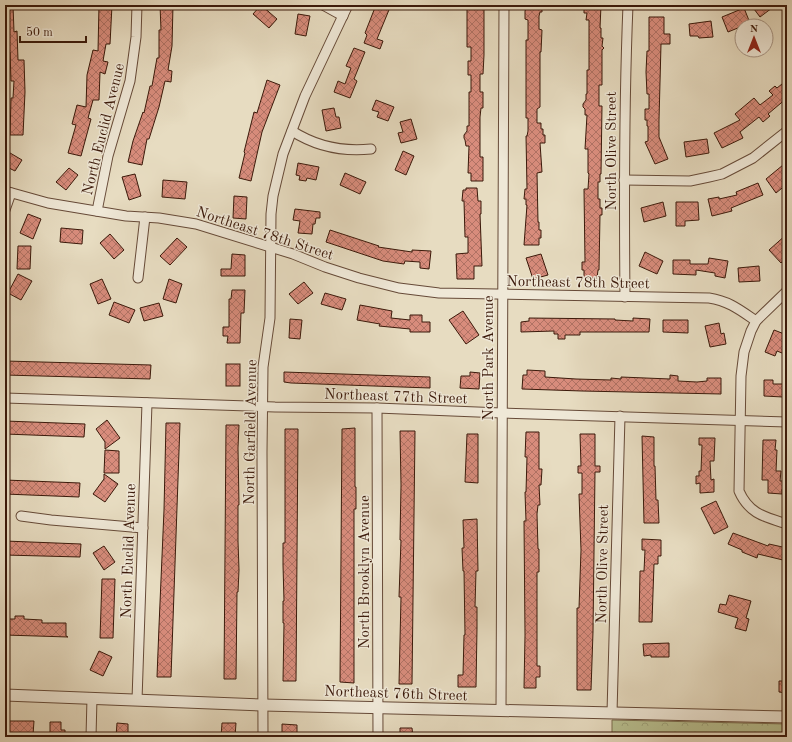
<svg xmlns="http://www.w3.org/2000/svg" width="792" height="742" font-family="'Old Standard TT',serif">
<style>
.forest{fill:url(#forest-crowns);stroke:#7a6c4e}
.building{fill:url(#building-cross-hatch);stroke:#3b190a}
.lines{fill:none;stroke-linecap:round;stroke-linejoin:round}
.minor-casing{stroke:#664a38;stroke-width:11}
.tertiary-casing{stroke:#664a38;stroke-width:13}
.minor{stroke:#efe8d7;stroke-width:9}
.tertiary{stroke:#efe8d7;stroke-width:11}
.labels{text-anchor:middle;stroke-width:3;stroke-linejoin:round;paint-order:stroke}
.street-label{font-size:15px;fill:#3b190a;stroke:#efe8d7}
</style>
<defs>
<pattern id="forest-crowns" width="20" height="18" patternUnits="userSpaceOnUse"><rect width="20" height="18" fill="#b8c091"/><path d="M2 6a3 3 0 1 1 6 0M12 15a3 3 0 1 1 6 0" fill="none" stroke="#9fa47c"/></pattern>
<pattern id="building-cross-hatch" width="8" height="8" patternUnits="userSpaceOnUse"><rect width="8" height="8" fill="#d88c7c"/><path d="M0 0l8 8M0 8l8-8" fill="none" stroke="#b07264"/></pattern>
</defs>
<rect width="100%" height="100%" fill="#e7dcc1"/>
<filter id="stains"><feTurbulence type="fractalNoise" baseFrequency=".005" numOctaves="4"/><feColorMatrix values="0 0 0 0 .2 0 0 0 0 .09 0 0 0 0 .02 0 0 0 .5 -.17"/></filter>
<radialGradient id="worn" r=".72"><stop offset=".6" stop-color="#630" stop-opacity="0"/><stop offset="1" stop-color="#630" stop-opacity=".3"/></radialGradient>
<!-- forest -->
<path class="forest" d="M612,720L787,724V737H612Z"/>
<!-- building -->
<g class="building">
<path d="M5,5H13L14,32L17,31L18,60H24L25,92L23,135H10L11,98H13L14,81H11L10,52H6Z"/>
<path d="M99,5H112L110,44H106L103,61L108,62L105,74L100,72L99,100H93L88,118L91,119L81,156L68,153L76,125L72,124L77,105L86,107L87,75L93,50L98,51Z"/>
<path d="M160,5H173L172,46L168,70L172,71L171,82L165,81L159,107L149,139H147L142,165L128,162L133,141L143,112L144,113L150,86H152L157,58H159V30H161Z"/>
<path d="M261,5L277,19L269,28L253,14Z"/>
<path d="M376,5H391L377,39L383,41L380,49L364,43L367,35L365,33Z"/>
<path d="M467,5H484V55L483,74H480V92H483V108H481L480,117V157H483V181H471V173H468L469,146H466L465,140L464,138V135L467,131V126H469V92H471V75H468V61H471V47H467Z"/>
<path d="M527,5H542V12H540L539,16V29L542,30L541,52H540V107L537,109V123H541V129H543V135H545V143H540L542,172L537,173L538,222H539V230H541V238H539V245H524L527,205H526V199H524L525,189H527L526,136H527L528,131V118H526V40H528V20L525,19V11Z"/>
<path d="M584,5H601L600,28H601V38H603L602,46L604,48L602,50V85H599V106H602L601,174H600V182H598V199H600V208H602V215H600L599,270H598L597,278H584V270H582V262H585L584,189H588L589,174L588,173V149H585L587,115H585V109L583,107V104L586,100V94H587V70H589V20H586L587,13H584Z"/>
<path d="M751,5H776L760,17Z"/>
<path d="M744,8L750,23L728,32L722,17Z"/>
<path d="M298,14L310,16L306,36L295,34Z"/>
<path d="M649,17H664V34H670V44H661L659,120V137L668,159L655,164L645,142L648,141V126H647V120H645V109H649V94H647L646,72L647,51H649Z"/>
<path d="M711,21L713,37L699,38L698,36H690L689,24Z"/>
<path d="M354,48L365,52L354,79L357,81L350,98L334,92L338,81L345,84L351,68L346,66Z"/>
<path d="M267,80L280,85L262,132L251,181L239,178L245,153L244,152L254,112L257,113Z"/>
<path d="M782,84L787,89V98L768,114L770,116L763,122L759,117L740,132L743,138L722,148L714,133L740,120L735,114L754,98L760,105L773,95L769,91L775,86L777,88Z"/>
<path d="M376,100L394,107L388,121L377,117L379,112L372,110Z"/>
<path d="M334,108L336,117H339L341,128L326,131L322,110Z"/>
<path d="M411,119L417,139L401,143L398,133L403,132L400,122Z"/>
<path d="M707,139L709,153L686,157L684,142Z"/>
<path d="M5,150L22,160L15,171L5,166Z"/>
<path d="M403,151L414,156L406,175L395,170Z"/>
<path d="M298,163L319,167L316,180L307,178L306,181L299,180L300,176L296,175Z"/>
<path d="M783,165L787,170V184L776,193L766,179Z"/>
<path d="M69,168L78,175L66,190L56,182Z"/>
<path d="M345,173L366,182L360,194L340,185Z"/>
<path d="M135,174L141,196L129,200L122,177Z"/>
<path d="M163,180L187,182L185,199L162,197Z"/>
<path d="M758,183L763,195L731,208L732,211L712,216L708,199L719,197V199L737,195L736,192Z"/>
<path d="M466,188H477L478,201H481V214H480L482,266H474V279H457L456,254L468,253V237H465L464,201H462L463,190H466Z"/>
<path d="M234,196L247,197L246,219L233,218Z"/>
<path d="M663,202L666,216L644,222L641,208Z"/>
<path d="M676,202H698L699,220L685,221V226H676Z"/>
<path d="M295,209L320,212V218H316L315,224H313L312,234L298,233L300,221L293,220Z"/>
<path d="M28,214L41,219L33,239L20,233Z"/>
<path d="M61,228L83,230L82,244L60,242Z"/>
<path d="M330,230L379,246L378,247L412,252V250L431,251L429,269L420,268V262L405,261L404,264L383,261L326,242Z"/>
<path d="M110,234L124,250L114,259L100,243Z"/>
<path d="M787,234V257L781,263L769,250Z"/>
<path d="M177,238L187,247L170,265L160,256Z"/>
<path d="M18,246H31L30,269H17Z"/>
<path d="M645,252L663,261L657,274L639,266Z"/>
<path d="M232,254L245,255V276H221V269H231Z"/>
<path d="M541,254L548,275L533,279L526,258Z"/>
<path d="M709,258L728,261L725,278L715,276V273L696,270V275L673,274V260H690V264H708Z"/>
<path d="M759,266L760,281L739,282L738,268Z"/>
<path d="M18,274L32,281L21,300L8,293Z"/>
<path d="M102,279L111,299L98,304L90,284Z"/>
<path d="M169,279L182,284L176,303L163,299Z"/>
<path d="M304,282L313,293L298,304L289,294Z"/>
<path d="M232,290H245L244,313H241L240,343H227L228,336H223V327H229V299H231Z"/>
<path d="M325,293L346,299L342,310L321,304Z"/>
<path d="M114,302L135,310L129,323L109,315Z"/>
<path d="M159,303L163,316L144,321L140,308Z"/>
<path d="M360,305L392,311L391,318L410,320V315H422V322H430V332H410V329L379,326L380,324L357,320Z"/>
<path d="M463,311L479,335L466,344L449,320Z"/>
<path d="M529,318L615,319V320L633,321V318L650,319L649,332H580V335H565V339H558V334H554V331L521,332V322L529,321Z"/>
<path d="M290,319L302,320L300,339L289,338Z"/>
<path d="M663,320H688V333L663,332Z"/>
<path d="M719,323L721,334L724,333L726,344L710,347L705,326Z"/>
<path d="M774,330L787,335V355L777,351L775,356L765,352Z"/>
<path d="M5,361L151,365L150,379L5,375Z"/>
<rect x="226" y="364" width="14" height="22"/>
<path d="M527,370L545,371V377L576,379L611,380V378L621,379V377L670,379V375L678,376V381L697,382L707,381V378H721V394L582,391L522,389L523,375H527Z"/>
<path d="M284,372L430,377V388L291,383L284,382Z"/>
<path d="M470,372L480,373L479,389L460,388L461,376H470Z"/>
<path d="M764,380H773V384H783V397L764,396Z"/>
<path d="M107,420L120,438L105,449V442L96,429Z"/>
<path d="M5,421L85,424L84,437L5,434Z"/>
<path d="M166,423H180L171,677H157L159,626L164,510Z"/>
<path d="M226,425H239L238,448L239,505H238V541L239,570L238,592H237L236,679H224Z"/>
<path d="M355,428V487H356V509H354V683L340,682L342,429Z"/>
<path d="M285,429H298L296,681H283L284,623H283V601H284L283,565V543H285Z"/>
<path d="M400,431H415L412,684H399L401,597H399L401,540H400L401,485Z"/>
<path d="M526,432H539V469H542L541,485H539L540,505H538L537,514L538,549H539V572H537V666H540V677H536V688H524L525,635L524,521H526L525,492H526L527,457H525Z"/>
<path d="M467,434H478V483L465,482Z"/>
<path d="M580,434H595V466H600V472H595L593,632L591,690H577V608H579L581,550L579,494H582V473H578V466H581Z"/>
<path d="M642,436L654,437V466H655L656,500H658L659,523H644Z"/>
<path d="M699,438H715L714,461H710L711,480L714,479V492L700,493V483L696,484V476H699V471H701L702,445H699Z"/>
<path d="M763,440H776L775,450H777L776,471H781L780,481H785V489H782V494L768,493V480H762Z"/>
<path d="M105,450L119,451V473H104Z"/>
<path d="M104,474L118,484L105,502L93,494L104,479Z"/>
<path d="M5,480L80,483L79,497L5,494Z"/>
<path d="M716,501L728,527L714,534L701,508Z"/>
<path d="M477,519L478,571H476L475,607H477V628L476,687H458V675H463L464,635H465L464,571H463L462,548H464L463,520Z"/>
<path d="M733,533L768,546L769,544L787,548V561L758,554L757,558L742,552V550L728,544Z"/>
<path d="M642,539L661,540V556H658V564H654L652,622H639L640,571H644L645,550H642Z"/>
<path d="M5,541L81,544L80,557L5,555Z"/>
<path d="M104,546L115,562L104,570L93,553Z"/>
<path d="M102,579H115L113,638H100Z"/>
<path d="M729,595L751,601L746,618L749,619L746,631L735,628L738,618L718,612L720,604L726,605Z"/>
<path d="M15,616H24V619L42,620V623H66V636L68,637L5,635V619H15Z"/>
<path d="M669,643V657H651V655L644,656L643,644Z"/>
<path d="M99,651L112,657L103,676L90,670Z"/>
<path d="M779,681H787V693L779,692Z"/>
<path d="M9,721H34L33,735L9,734Z"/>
<path d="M50,722H61V730H65V737H50Z"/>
<path d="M117,723L128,724V737H116Z"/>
<path d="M222,723H236L235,737H221Z"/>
<path d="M282,724L297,725V737H282Z"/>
<path d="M400,728H412L413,737H400Z"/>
</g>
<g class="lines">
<defs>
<g id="minor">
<path d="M323,5L343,16"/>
<path d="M292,131C317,147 342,152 371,149"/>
<path d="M624,180L690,181L709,177L722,174L753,158L787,131"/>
<path d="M5,191L48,203L126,216L159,218L196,224L293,254L325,267L359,278L399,288L439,293L709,298C729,301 740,310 756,321"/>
<path d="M5,210L11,193"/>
<path d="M97,211L108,156L130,81L136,37L137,5"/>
<path d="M138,278L145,217"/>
<path d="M787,291L756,321L751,331L744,352L741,376L739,491C749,514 765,517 787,524"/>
<path d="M625,297C624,199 624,102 628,5"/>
<path d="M5,398L275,407L377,408L502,413L787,422"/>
<path d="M377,408L378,737"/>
<path d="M21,516L51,520L143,528"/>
<path d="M137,700L147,403"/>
<path d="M501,711L504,5"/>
<path d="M612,713L620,416"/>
<path d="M91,737L92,698"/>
<path d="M263,737L262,452L263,367L270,318L271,214L273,196L283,154L305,96L348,5"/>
</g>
<path id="tertiary" d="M5,695L263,705L787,717"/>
</defs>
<!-- minor casing -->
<use href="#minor" class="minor-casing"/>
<!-- tertiary casing -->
<use href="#tertiary" class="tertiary-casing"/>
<!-- minor -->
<use href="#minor" class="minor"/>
<!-- tertiary -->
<use href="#tertiary" class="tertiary"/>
</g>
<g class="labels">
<!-- street labels -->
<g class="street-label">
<text transform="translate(103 129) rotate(-76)" y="5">North Euclid Avenue</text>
<text transform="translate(611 151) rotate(-90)" y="5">North Olive Street</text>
<text transform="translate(265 233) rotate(18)" y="5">Northeast 78th Street</text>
<text transform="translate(578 282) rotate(1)" y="5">Northeast 78th Street</text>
<text transform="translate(488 358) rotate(-90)" y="5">North Park Avenue</text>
<text transform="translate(396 396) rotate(2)" y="5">Northeast 77th Street</text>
<text transform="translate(250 432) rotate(-89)" y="5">North Garfield Avenue</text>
<text transform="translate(128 551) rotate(-88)" y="5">North Euclid Avenue</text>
<text transform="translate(602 564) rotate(-89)" y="5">North Olive Street</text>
<text transform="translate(364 572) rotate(-90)" y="5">North Brooklyn Avenue</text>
<text transform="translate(396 693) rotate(2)" y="5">Northeast 76th Street</text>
</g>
</g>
<!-- margin -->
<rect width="792" height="742" fill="none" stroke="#e7dcc1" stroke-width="20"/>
<rect x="6" y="6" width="780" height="730" fill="none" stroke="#3b190a" stroke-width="2"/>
<rect x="10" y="10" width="772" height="722" fill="none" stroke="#3b190a"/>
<!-- north arrow -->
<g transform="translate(754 38)"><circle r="19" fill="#efe8d7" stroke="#a79585"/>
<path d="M0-3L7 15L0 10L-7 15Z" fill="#8f2418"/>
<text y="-6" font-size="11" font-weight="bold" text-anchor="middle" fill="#3b190a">N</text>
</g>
<!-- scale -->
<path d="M20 36v6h66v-6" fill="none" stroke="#3b190a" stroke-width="2"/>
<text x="26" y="36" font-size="12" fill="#3b190a" stroke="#efe8d7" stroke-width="3" paint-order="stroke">50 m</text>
<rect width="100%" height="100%" filter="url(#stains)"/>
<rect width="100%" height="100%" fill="url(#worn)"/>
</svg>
